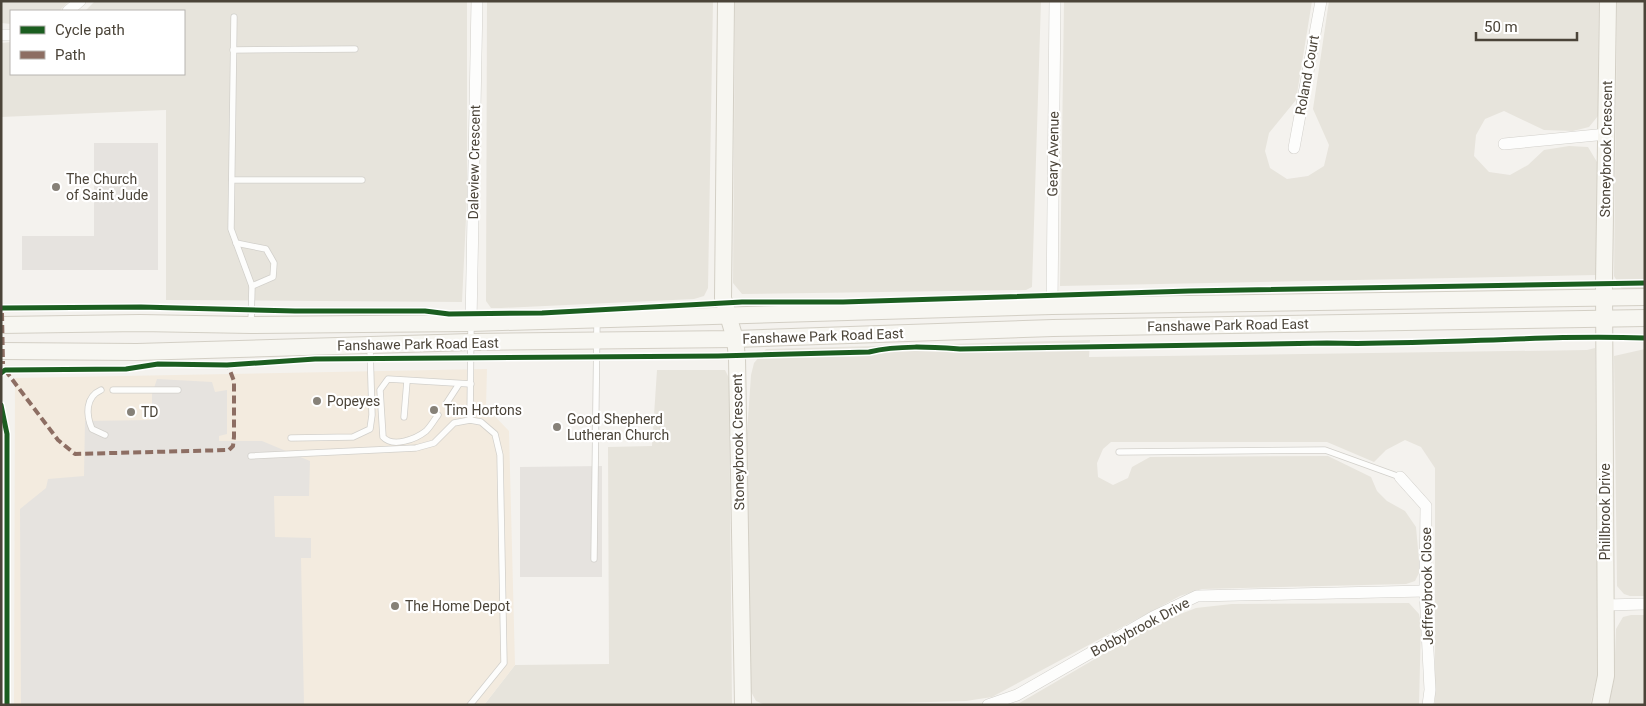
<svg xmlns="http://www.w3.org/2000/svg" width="1646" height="706" font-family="Roboto,sans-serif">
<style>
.residential{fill:#e7e4dc}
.commercial{fill:#f3ebdf}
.parking{fill:#e6e3df}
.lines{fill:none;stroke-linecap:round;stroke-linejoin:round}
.lane-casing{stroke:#d2d0cb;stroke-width:7}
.street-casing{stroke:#d2d0cb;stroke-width:12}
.secondary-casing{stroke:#d3cfc5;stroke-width:18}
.lane{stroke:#fdfdfc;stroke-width:5.5}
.street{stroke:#fdfdfc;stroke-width:11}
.secondary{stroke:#f7f6f1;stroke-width:16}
.quiet{stroke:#8d6e63;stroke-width:4;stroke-dasharray:8 4;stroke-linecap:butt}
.cycleway-casing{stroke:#fff;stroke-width:8}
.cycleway{stroke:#1b5e20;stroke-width:5}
.poi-dot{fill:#868178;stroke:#fff;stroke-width:2}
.labels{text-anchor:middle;stroke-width:4.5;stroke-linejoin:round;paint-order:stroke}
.street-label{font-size:14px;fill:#4b4439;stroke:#fff}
.poi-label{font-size:14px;fill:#4b4439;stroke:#fff;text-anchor:start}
</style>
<rect width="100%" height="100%" fill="#f4f2ee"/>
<!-- residential -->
<g class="residential">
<path d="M1,1H69L59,11H11V24L1,23Z"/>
<path d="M95,1H467V197L462,302L166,300V110L1,117V43L11,42V74H184V11H85Z"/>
<path d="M487,1H713L708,288L704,296L694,299L501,308H491L486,301Z"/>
<path d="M735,1H1041L1032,287L1026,290L742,294L733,283Z"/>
<path d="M1064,1H1312L1296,100L1269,133L1265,151L1270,168L1287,179L1308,176L1324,166L1329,145L1313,109L1329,1H1599L1598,116L1589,127L1573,131L1544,130L1504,111L1485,119L1476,135L1474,156L1489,172L1510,175L1528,165L1544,150L1569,146L1588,147L1597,162L1596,275L1060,286Z"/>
<path d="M1617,1H1645V291L1632,292L1621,288L1614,276Z"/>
<path d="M1090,340L1089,357L1587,350L1595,348L1598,674L1590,705H1435V468L1421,447L1405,440L1386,450L1374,462L1327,442H1111L1103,449L1097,463L1098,477L1113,485L1128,478L1132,467L1150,457L1328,456L1371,477L1377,491L1387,501L1405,511L1416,527L1420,571L1415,581L1406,584L1202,589L1180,596L992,697L966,701L824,705H765L756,701L749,688L747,433L751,375L754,363L766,349Z"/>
<path d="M1645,349V596H1630L1624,594L1617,586L1614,356Z"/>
<path d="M657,370H725L729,378L732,705H484L515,665L609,664L608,447L652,446Z"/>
<path d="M1409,603L1419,614L1421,624L1419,705H1016L1155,624L1196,608L1232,604Z"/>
<path d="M1631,615H1645V705H1608L1614,680L1616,629L1623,617Z"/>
</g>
<!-- commercial -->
<path class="commercial" d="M487,369L486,407L509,431L515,665L484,705H14L15,378Z"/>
<!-- parking -->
<g class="parking">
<path d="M94,143H158V270H22V236H94Z"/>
<path d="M157,379L212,382L215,392L227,390V434L219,436V441H262L310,461L309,496H274L275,537L311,538V558H301L304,705H21L20,509L46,488L48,479L84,476L85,421L152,420V394Z"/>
<path d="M602,466V577H520V467Z"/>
</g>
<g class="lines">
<defs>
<g id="lane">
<path d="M234,17L231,229L252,286L251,324"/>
<path d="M233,50L355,49"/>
<path d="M232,180H362"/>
<path d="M236,243L266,249L274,263L273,277L252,286"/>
<path d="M101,390C85,397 86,415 92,429L105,435"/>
<path d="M113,390H178"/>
<path d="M446,404L459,384"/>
<path d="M438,415C434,420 431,426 426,431C416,439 393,448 383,437L380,390L388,379L471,384"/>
<path d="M404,417L407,381"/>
<path d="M470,420L471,325"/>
<path d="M291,438L353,437L370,429L372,415L370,347"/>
<path d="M1119,452L1325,450L1400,477"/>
<path d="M251,456L416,448L434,443L454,423L470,420L481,422L495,434L500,455L504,663L470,705"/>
<path d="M594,559L597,321"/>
</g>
<g id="street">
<path d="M68,11L80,1"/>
<path d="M1,35H11"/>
<path d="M1504,144L1607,134"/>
<path d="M1294,148L1321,1"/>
<path d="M1052,306L1055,1"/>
<path d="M471,323L477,1"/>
<path d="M1400,477L1426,506L1425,591L1430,690L1428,705"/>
<path d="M1606,605L1645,604"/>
<path d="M988,705L1017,695L1153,617L1197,596L1425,591"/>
</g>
<g id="secondary">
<path d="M726,1L723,298L735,339L737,358L743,705"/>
<path d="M1,325L140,323L251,325L471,323L1052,306L1645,297"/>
<path d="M1,351L137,352L471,342L735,339L1053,328L1645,318"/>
<path d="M1600,705L1606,676L1604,284L1608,1"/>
</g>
</defs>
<!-- lane casing -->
<use href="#lane" class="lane-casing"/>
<!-- street casing -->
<use href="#street" class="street-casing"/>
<!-- secondary casing -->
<use href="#secondary" class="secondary-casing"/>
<!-- lane -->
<use href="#lane" class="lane"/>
<!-- street -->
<use href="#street" class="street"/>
<!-- secondary -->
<use href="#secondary" class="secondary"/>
<!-- quiet -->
<g class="quiet">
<path d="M2,313L3,364"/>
<path d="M5,370L58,440L75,454L229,450L233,446L234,437V381L229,368"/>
</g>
<defs>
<g id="cycleway">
<path d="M2,308L141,307L295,311H425L449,314L542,313L742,302H843L1189,291L1645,283"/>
<path d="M1,373L5,370L126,369L158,364L227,365L315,359L718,356L869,352C899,345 930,347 960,349L1327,343C1433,346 1539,334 1645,338"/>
<path d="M1,405L7,434V705"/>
</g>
</defs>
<!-- cycleway casing -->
<use href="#cycleway" class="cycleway-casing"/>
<!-- cycleway -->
<use href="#cycleway" class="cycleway"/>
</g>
<!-- markers -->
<g class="poi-dot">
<circle cx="56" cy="187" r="5"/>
<circle cx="317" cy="401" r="5"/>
<circle cx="434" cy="410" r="5"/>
<circle cx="131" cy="412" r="5"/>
<circle cx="557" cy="427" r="5"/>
<circle cx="395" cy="606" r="5"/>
</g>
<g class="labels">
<!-- street labels -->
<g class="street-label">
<text transform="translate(1307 75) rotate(-80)" y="5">Roland Court</text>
<text transform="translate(1606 149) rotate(-89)" y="5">Stoneybrook Crescent</text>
<text transform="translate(1053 154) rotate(-89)" y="5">Geary Avenue</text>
<text transform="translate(474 162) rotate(-89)" y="5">Daleview Crescent</text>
<text transform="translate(1228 325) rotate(-1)" y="5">Fanshawe Park Road East</text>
<text transform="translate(823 336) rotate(-2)" y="5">Fanshawe Park Road East</text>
<text transform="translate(418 344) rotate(-1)" y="5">Fanshawe Park Road East</text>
<text transform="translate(738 442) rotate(-91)" y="5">Stoneybrook Crescent</text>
<text transform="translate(1605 512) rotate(-90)" y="5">Phillbrook Drive</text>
<text transform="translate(1427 586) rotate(-91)" y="5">Jeffreybrook Close</text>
<text transform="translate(1140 627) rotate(-28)" y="5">Bobbybrook Drive</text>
</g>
<!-- poi labels -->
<g class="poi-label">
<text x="66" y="184">The Church<tspan x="66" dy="16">of Saint Jude</tspan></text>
<text x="327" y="406">Popeyes</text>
<text x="444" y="415">Tim Hortons</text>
<text x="141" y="417">TD</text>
<text x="567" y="424">Good Shepherd<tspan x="567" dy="16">Lutheran Church</tspan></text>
<text x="405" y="611">The Home Depot</text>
</g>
</g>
<!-- border -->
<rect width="1646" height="706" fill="none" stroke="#4b4439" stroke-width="5"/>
<!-- legend -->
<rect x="10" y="10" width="175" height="65" fill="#ffffff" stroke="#b7b4b0"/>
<rect x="20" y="26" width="25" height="8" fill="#1b5e20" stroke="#b7b4b0"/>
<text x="55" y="35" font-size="15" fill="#4b4439">Cycle path</text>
<rect x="20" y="51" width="25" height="8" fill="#8d6e63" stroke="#b7b4b0"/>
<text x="55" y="60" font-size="15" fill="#4b4439">Path</text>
<!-- scale -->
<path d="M1476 32v8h101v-8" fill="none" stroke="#4b4439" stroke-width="2.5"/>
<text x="1484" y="32" font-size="15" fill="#4b4439" stroke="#ffffff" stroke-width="4" paint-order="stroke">50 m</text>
</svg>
